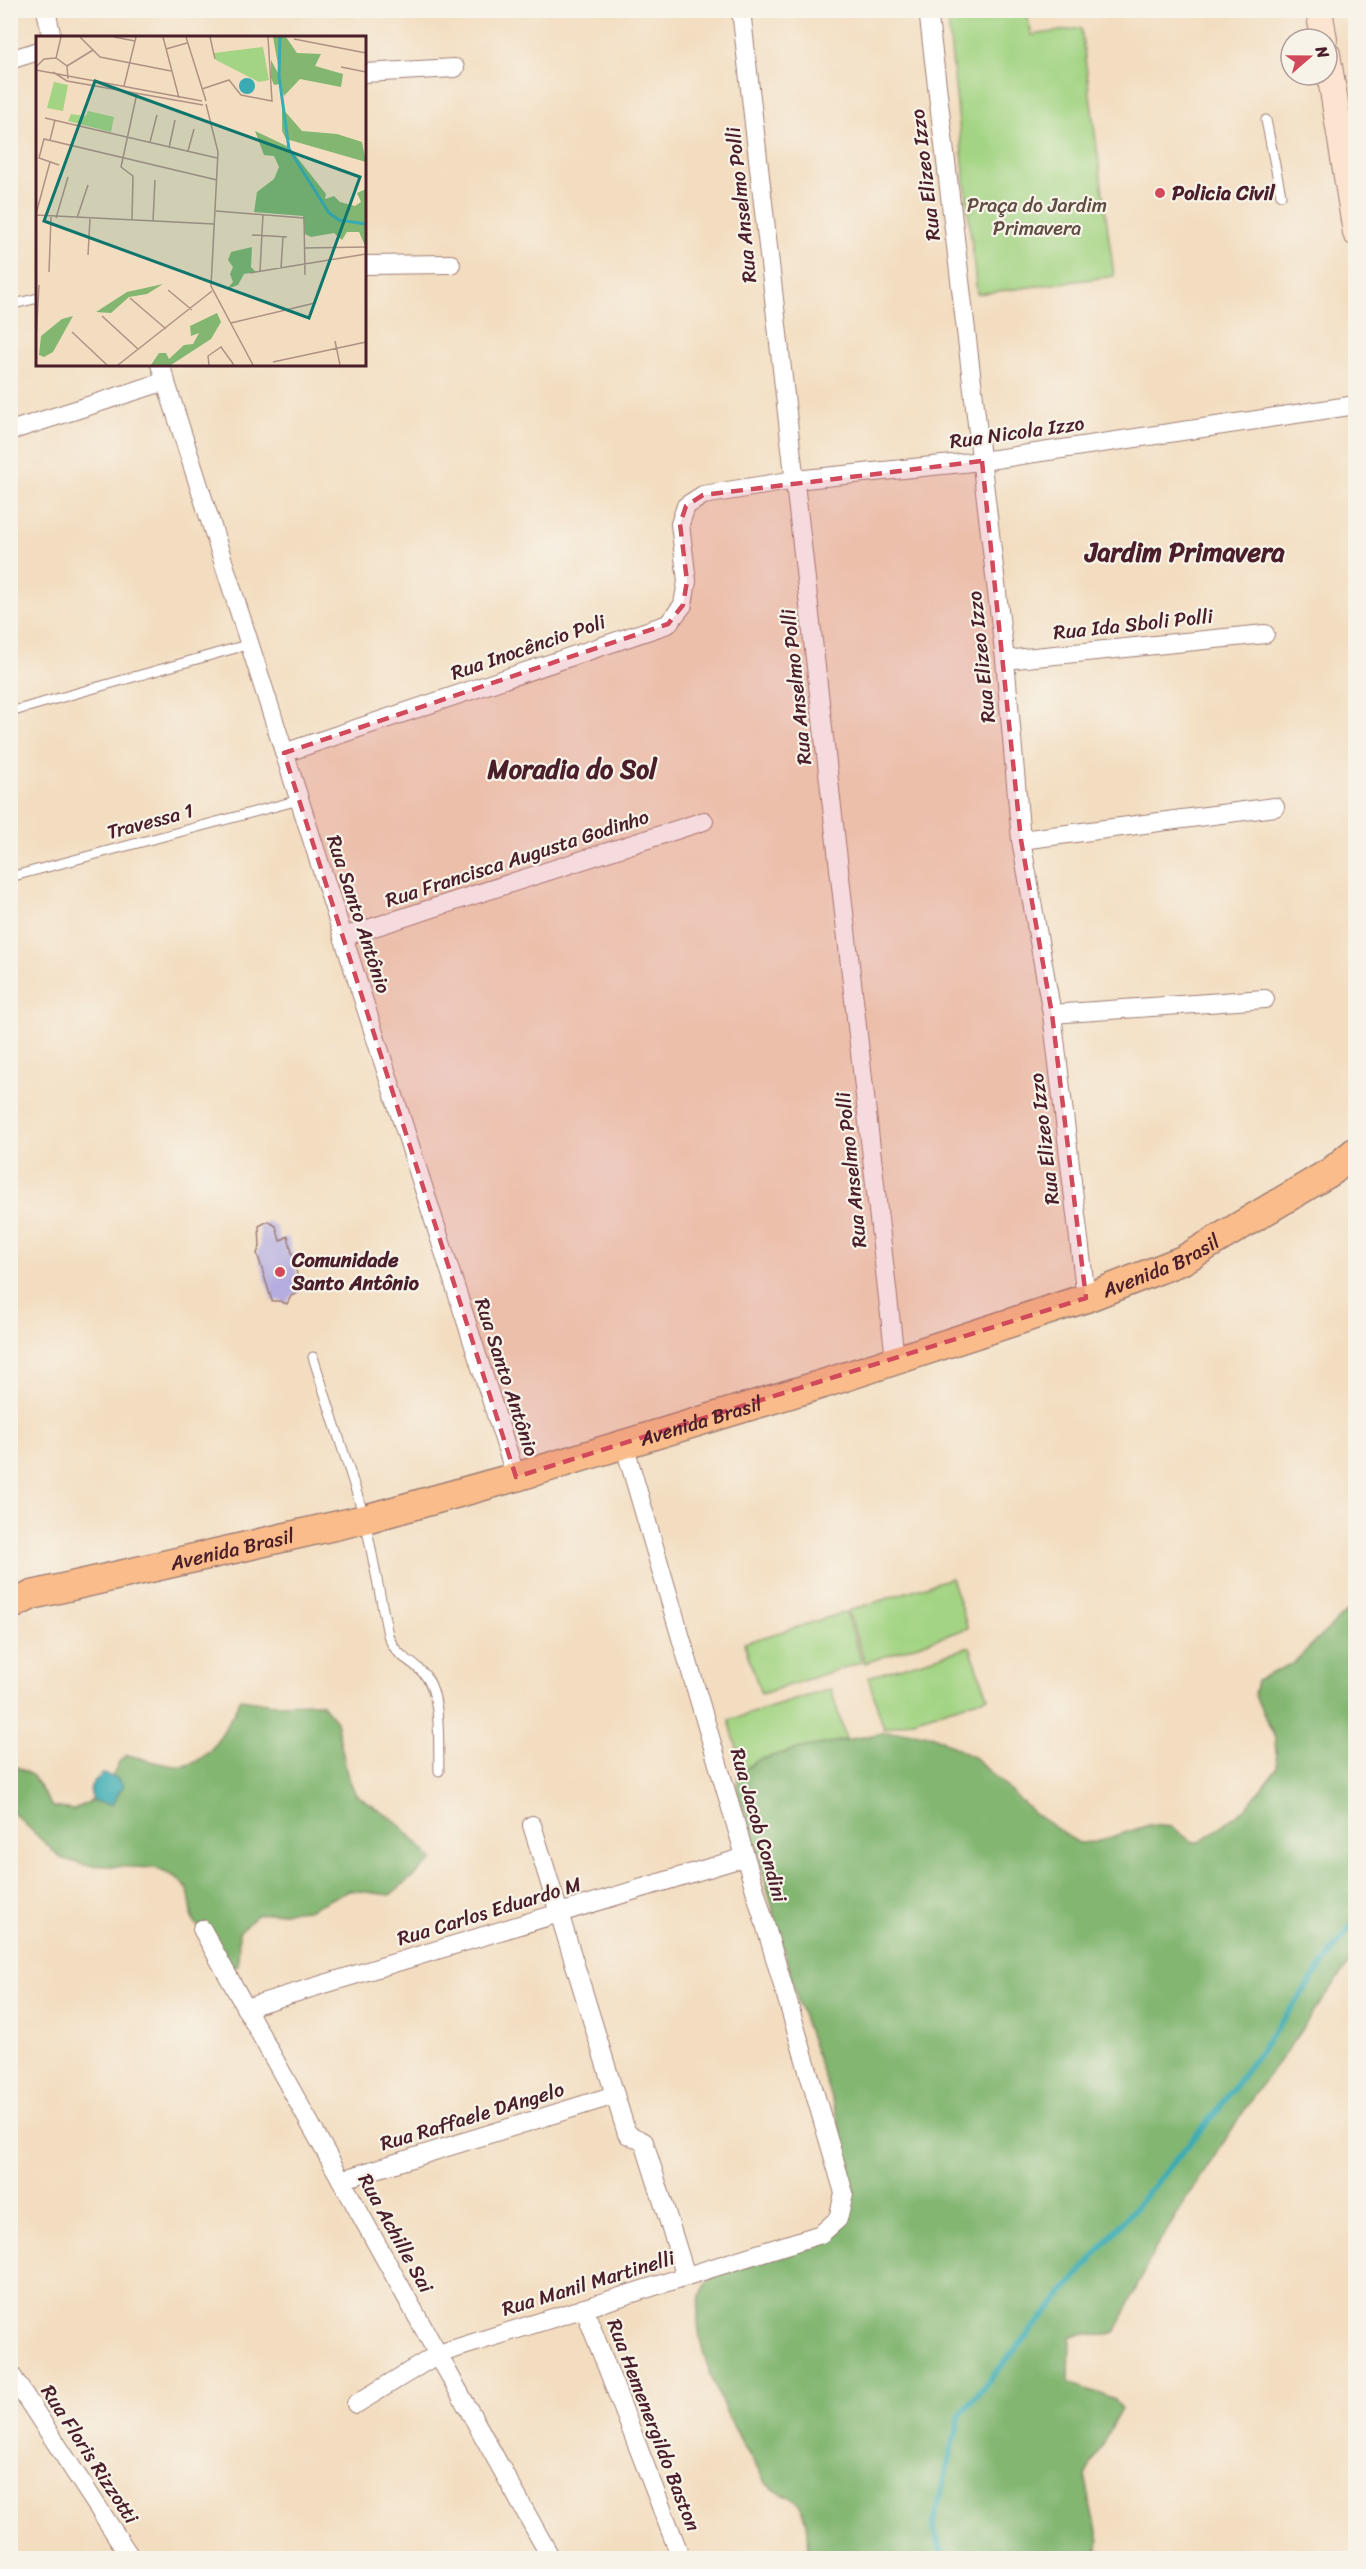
<svg xmlns="http://www.w3.org/2000/svg" width="1366" height="2569" font-family="Sriracha,sans-serif">
<style>
.green{fill:#a3d483;stroke:#767a57;stroke-width:1.5}
.forest{fill:#82b671;stroke:#666a4e;stroke-width:1.5}
.water{fill:#39abb3;stroke:#42656f;stroke-width:1.5}
.lines{fill:none;stroke-linecap:round;stroke-linejoin:round}
.stream{stroke:#39abb3;stroke-width:6}
.building{fill:#b5addf}
.lane-casing{stroke:#9e7e76;stroke-width:11}
.street-casing{stroke:#9e7e76;stroke-width:20}
.secondary-casing{stroke:#9e7e76;stroke-width:28}
.primary-casing{stroke:#9e7e76;stroke-width:31}
.lane{stroke:#fff;stroke-width:9}
.street{stroke:#fff;stroke-width:18}
.secondary{stroke:#fde4d0;stroke-width:26}
.primary{stroke:#f9bc8a;stroke-width:28}
.marked{fill:#d1495b;fill-opacity:0.2;stroke:#d1495b;stroke-width:4.5;stroke-dasharray:12 8;stroke-linejoin:round}
.poi-dot{fill:#d1495b;stroke:#f7f3e8;stroke-width:2}
.labels{text-anchor:middle;stroke-width:4.5;stroke-linejoin:round;paint-order:stroke}
.street-label{font-size:20px;fill:#4a1f2b;stroke:#f7f3e8}
.poi-label{font-size:20px;font-weight:bold;fill:#4a1f2b;stroke:#f7f3e8;text-anchor:start}
.park-label{font-size:20px;fill:#604c41;stroke:#f7f3e8}
.district-label{font-size:26px;font-weight:bold;fill:#4a1f2b;stroke:#f7f3e8}
.inset-river{fill:none;stroke:#39abb3;stroke-width:3}
.inset-road{fill:none;stroke:#af9184;stroke-width:1.5}
.view{fill:#0f766e;fill-opacity:0.15;stroke:#0f766e;stroke-width:3}
.inset-edge{fill:none;stroke:#4a1f2b;stroke-width:3}
</style>
<rect width="100%" height="100%" fill="#f7f3e8"/>
<filter id="ink" filterUnits="userSpaceOnUse"><feTurbulence type="fractalNoise" baseFrequency=".0167" numOctaves="2"/><feDisplacementMap in="SourceGraphic" scale="12" xChannelSelector="R" yChannelSelector="G"/><feConvolveMatrix kernelMatrix="1 2 1 2 8 2 1 2 1" color-interpolation-filters="sRGB"/></filter>
<filter id="wash" filterUnits="userSpaceOnUse"><feTurbulence type="fractalNoise" baseFrequency=".008" numOctaves="4" result="noise"/><feDisplacementMap in="SourceGraphic" scale="24" xChannelSelector="R" yChannelSelector="G"/><feGaussianBlur stdDeviation="1.35" result="paint"/><feColorMatrix in="noise" values="0 0 0 0 0 0 0 0 0 0 0 0 0 0 0 0 0 1.4 0 .05"/><feComposite in="paint" operator="in"/></filter>
<g filter="url(#wash)">
<rect width="100%" height="100%" fill="#f3ddc0"/>
<!-- green -->
<g class="green">
<path d="M947,11H1026L1032,35L1081,28L1114,276L977,294Z"/>
<path d="M951,1578L968,1628L865,1663L848,1611Z"/>
<path d="M846,1612L862,1662L761,1694L744,1643Z"/>
<path d="M970,1647L988,1697L884,1729L868,1677Z"/>
<path d="M831,1689L846,1739L744,1773L729,1720Z"/>
</g>
<!-- forest -->
<g class="forest">
<path d="M1355,1603V1955L1253,2097L1195,2186L1154,2251L1115,2333C1098,2340 1087,2328 1070,2337L1069,2383L1115,2399L1121,2408L1085,2476L1099,2541L1095,2558H809C808,2540 811,2511 793,2499C786,2493 775,2492 769,2486C763,2480 759,2470 754,2463C731,2425 674,2320 709,2281C728,2260 804,2242 833,2233L851,2200L838,2118L797,1999L752,1831L737,1793L738,1774L758,1760L801,1748L889,1732H913L934,1736L975,1758L1035,1814L1078,1843L1096,1842L1149,1825L1172,1827L1192,1842H1200L1247,1807L1277,1768L1275,1738L1254,1694L1257,1680L1293,1663Z"/>
<path d="M241,1699L273,1704L321,1703L336,1721L347,1774L356,1795L397,1822L433,1860L390,1895L349,1890L308,1910L258,1914L239,1932L238,1965L229,1970L193,1919L188,1890L176,1877L155,1868L84,1865L61,1858L11,1811L10,1763L33,1776L52,1807L74,1810L105,1793L119,1762L127,1755C142,1758 167,1767 181,1766C213,1763 227,1723 241,1699Z"/>
</g>
<!-- water -->
<path class="water" d="M103,1774L117,1778L123,1786L112,1805L94,1801C86,1788 92,1782 103,1774Z"/>
<g class="lines">
<!-- stream -->
<path class="stream" d="M944,2558L933,2527L960,2415L1216,2112L1356,1919"/>
</g>
<g id="blocks">
<!-- building -->
<path class="building" d="M268,1221L276,1226L280,1241L288,1236L301,1291L291,1296L287,1304L280,1301H272L257,1253L260,1247L259,1226Z"/>
</g>
</g>
<g filter="url(#ink)">
<use href="#blocks" fill-opacity="0" stroke="#9e7e76" stroke-width="1.5"/>
<g class="lines">
<defs>
<g id="lane">
<path d="M1266,120L1281,195"/>
<path d="M10,305L38,298"/>
<path d="M10,712L250,644"/>
<path d="M10,877L299,800"/>
<path d="M313,1357L365,1519L388,1635C397,1659 409,1657 425,1675C442,1696 438,1744 439,1771"/>
</g>
<g id="street">
<path d="M46,10L52,38"/>
<path d="M741,10L895,1359"/>
<path d="M928,10L1005,660L1021,840L1052,1014L1086,1298"/>
<path d="M10,60L38,51"/>
<path d="M364,73L455,68"/>
<path d="M364,265L451,264"/>
<path d="M160,364L516,1477"/>
<path d="M10,431L166,381"/>
<path d="M1005,660L1265,634"/>
<path d="M284,753L668,624L683,605L687,581L680,524L686,506L703,495L795,480L982,461L1356,405"/>
<path d="M1021,840L1275,807"/>
<path d="M343,937L704,821"/>
<path d="M1052,1014L1265,999"/>
<path d="M532,1825L627,2134L644,2142L686,2276"/>
<path d="M202,1929L551,2558"/>
<path d="M245,2008L745,1857"/>
<path d="M341,2180L615,2095"/>
<path d="M584,2308L681,2558"/>
<path d="M10,2373L131,2558"/>
<path d="M356,2404L438,2354L821,2234L838,2219L844,2193L624,1444"/>
</g>
<g id="secondary">
<path d="M1319,10L1324,39"/>
<path d="M1327,54L1356,233"/>
</g>
<g id="primary">
<path id="s1" d="M10,1606L32,1595L365,1519L516,1477L826,1383L1086,1298L1183,1260L1332,1171L1356,1151"/>
</g>
</defs>
<!-- lane casing -->
<use href="#lane" class="lane-casing"/>
<!-- street casing -->
<use href="#street" class="street-casing"/>
<!-- secondary casing -->
<use href="#secondary" class="secondary-casing"/>
<!-- primary casing -->
<use href="#primary" class="primary-casing"/>
<!-- lane -->
<use href="#lane" class="lane"/>
<!-- street -->
<use href="#street" class="street"/>
<!-- secondary -->
<use href="#secondary" class="secondary"/>
<!-- primary -->
<use href="#primary" class="primary"/>
</g>
</g>
<!-- marked area -->
<path class="marked" d="M982,461L1021,840L1052,1014L1086,1298L516,1477L284,753L668,624L683,605L687,581L680,524L686,506L703,495Z"/>
<!-- markers -->
<g class="poi-dot">
<circle cx="1160" cy="193" r="6"/>
<circle cx="280" cy="1272" r="6"/>
</g>
<g class="labels">
<!-- street labels -->
<g class="street-label">
<text transform="translate(925 175) rotate(-97)" y="7">Rua Elizeo Izzo</text>
<text transform="translate(741 205) rotate(-96)" y="7">Rua Anselmo Polli</text>
<text transform="translate(1017 432) rotate(-8)" y="7">Rua Nicola Izzo</text>
<text transform="translate(1133 624) rotate(-6)" y="7">Rua Ida Sboli Polli</text>
<text transform="translate(528 647) rotate(-19)" y="7">Rua Inocêncio Poli</text>
<text transform="translate(981 657) rotate(-96)" y="7">Rua Elizeo Izzo</text>
<text transform="translate(796 687) rotate(-96)" y="7">Rua Anselmo Polli</text>
<text transform="translate(150 821) rotate(-15)" y="7">Travessa 1</text>
<text transform="translate(517 858) rotate(-18)" y="7">Rua Francisca Augusta Godinho</text>
<text transform="translate(359 914) rotate(72)" y="7">Rua Santo Antônio</text>
<text transform="translate(1044 1139) rotate(-97)" y="7">Rua Elizeo Izzo</text>
<text transform="translate(851 1170) rotate(-96)" y="7">Rua Anselmo Polli</text>
<text dy="7" stroke="none"><textPath href="#s1" startOffset="1202">Avenida Brasil</textPath></text>
<text transform="translate(507 1377) rotate(72)" y="7">Rua Santo Antônio</text>
<text dy="7" stroke="none"><textPath href="#s1" startOffset="716">Avenida Brasil</textPath></text>
<text dy="7" stroke="none"><textPath href="#s1" startOffset="230">Avenida Brasil</textPath></text>
<text transform="translate(759 1825) rotate(74)" y="7">Rua Jacob Condini</text>
<text transform="translate(489 1911) rotate(-17)" y="7">Rua Carlos Eduardo M</text>
<text transform="translate(472 2116) rotate(-17)" y="7">Rua Raffaele DAngelo</text>
<text transform="translate(396 2233) rotate(61)" y="7">Rua Achille Sai</text>
<text transform="translate(588 2283) rotate(-17)" y="7">Rua Manil Martinelli</text>
<text transform="translate(654 2425) rotate(69)" y="7">Rua Hemenergildo Baston</text>
<text transform="translate(90 2454) rotate(57)" y="7">Rua Floris Rizzotti</text>
</g>
<!-- poi labels -->
<g class="poi-label">
<text x="1172" y="200">Policia Civil</text>
<text x="292" y="1267">Comunidade<tspan x="292" dy="23">Santo Antônio</tspan></text>
</g>
<!-- park labels -->
<g class="park-label">
<text x="1037" y="212">Praça do Jardim<tspan x="1037" dy="23">Primavera</tspan></text>
</g>
<!-- district labels -->
<g class="district-label">
<text x="1185" y="561">Jardim Primavera</text>
<text x="572" y="778">Moradia do Sol</text>
</g>
</g>
<!-- overview -->
<g transform="translate(36 36)">
<rect width="330" height="330" fill="#f3ddc0"/>
<path d="M227,11L233,44L223,46L180,24L178,17ZM18,46L32,49L27,75L11,72ZM52,75L78,81L75,96L32,85L35,78L50,80Z" fill="#a3d483"/>
<path d="M237,1H250L261,17L285,18L279,30L307,38L305,51L264,43L248,60L244,48L238,49L235,42V24L243,39V34ZM246,72L266,95L301,98L326,106L330,126L250,103L246,95ZM219,95L253,111L290,158L289,163L298,160L304,166L319,170L325,166L321,157L330,153V212L323,196H311L306,204L298,197L275,201L269,198L267,180L218,176L221,156L238,143L243,131L238,120L228,119ZM216,211L215,231L220,236L208,238L202,249L191,253L197,246L194,238L197,231L192,224L195,216ZM127,248L111,258L93,261L75,277L60,276L91,256ZM181,277L185,286L175,303L135,329H115L123,317H130L133,323L148,309L157,308L163,297L155,300L154,290ZM37,280L17,316L8,321L3,319L5,300L26,283Z" fill="#82b671"/>
<path d="M203 50a8 8 0 1 1 16 0a8 8 0 1 1-16 0Z" fill="#39abb3"/>
<path class="inset-river" d="M244,1L243,40L253,113L293,177L303,184L330,188"/>
<path class="inset-road" d="M44,1L64,21L135,35M78,1L99,5M127,1L143,62M150,1L170,65M174,1L179,23M258,3L330,17M130,13L151,7M20,22L25,1M31,30L57,14M0,31L8,23L20,22L31,30L32,43M305,31L330,36M0,34L166,65M17,36L31,45L167,69M88,50L100,1M166,53L193,44L205,59L236,65L232,1M170,68L182,116L175,250L217,329M9,82L181,122M14,104L19,84M114,106L121,79M133,112L139,84M152,115L158,93M23,129L3,122L8,103L181,144M180,175L268,182L269,239M0,178L14,126M0,179L178,188M20,182L32,141M41,182L52,149M96,184L97,140L85,131L101,57M117,185L119,144M216,199L251,201M268,212L330,211M52,219L54,183M245,232L247,201M224,235L227,178M13,236L15,181M214,237L330,218M132,254L156,274M94,262L130,293M66,280L102,313M195,287L279,267M36,296L71,329M0,304L3,249M299,305L304,329M237,326L330,306M82,329L176,255M173,329L172,320L185,311L198,329"/>
<path class="view" d="M59,45L324,141L273,282L8,185Z"/>
<rect width="330" height="330" class="inset-edge"/>
</g>
<!-- margin -->
<rect width="1366" height="2569" fill="none" stroke="#f7f3e8" stroke-width="36"/>
<!-- north arrow -->
<g transform="translate(1309 57) rotate(70)"><circle r="28" fill="#f7f3e8" stroke="#b29e9c" stroke-width="1.5"/>
<path d="M0-4.5L10 22L0 15L-10 22Z" fill="#d1495b"/>
<text y="-9" font-size="16" font-weight="bold" text-anchor="middle" fill="#4a1f2b">N</text>
</g>
</svg>
